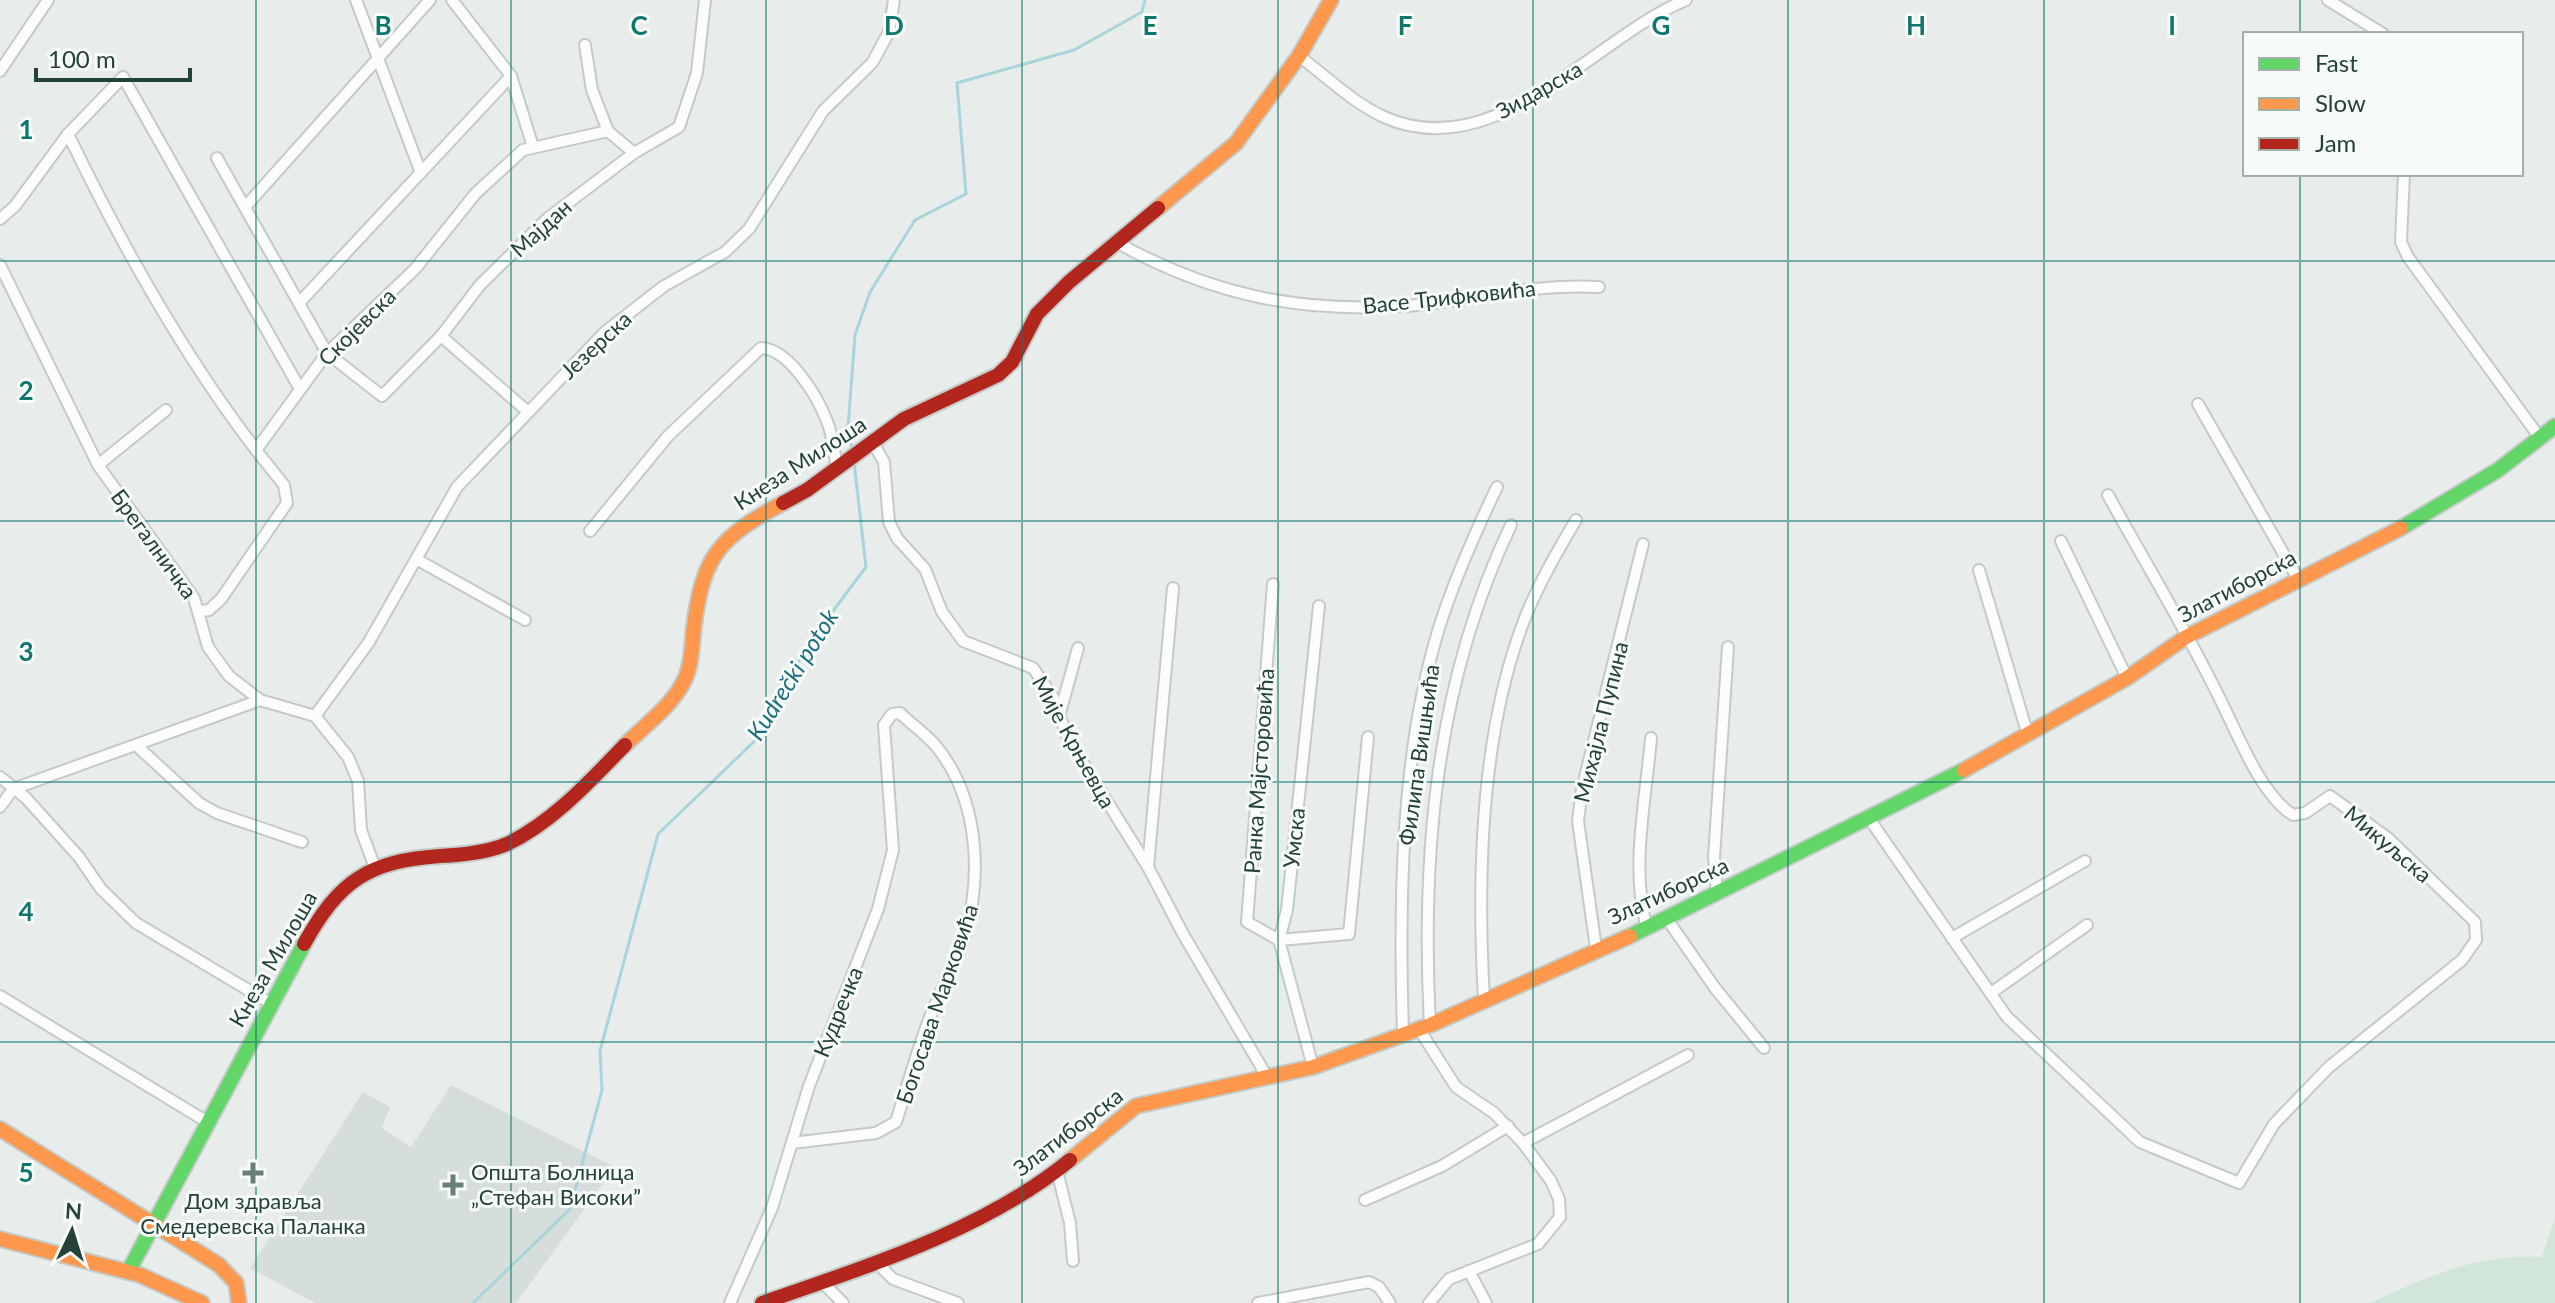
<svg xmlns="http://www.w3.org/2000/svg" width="2555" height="1303" font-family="Lato,sans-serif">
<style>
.built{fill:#d6dedb}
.green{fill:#d1e6d8}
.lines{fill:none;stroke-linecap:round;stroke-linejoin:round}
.stream{stroke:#a9d4db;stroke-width:3}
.street-casing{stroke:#c5cac8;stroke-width:14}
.fast-casing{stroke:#c3cbc8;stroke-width:18}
.slow-casing{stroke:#c3cbc8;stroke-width:18}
.jam-casing{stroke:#c3cbc8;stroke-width:18}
.street{stroke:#fcfcfc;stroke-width:10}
.fast{stroke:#63d668;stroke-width:14}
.slow{stroke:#ff974d;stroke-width:14}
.jam{stroke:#b3261e;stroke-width:14}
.grid{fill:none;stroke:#0f766e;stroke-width:2;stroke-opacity:0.55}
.poi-dot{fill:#697e78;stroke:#f7fbf9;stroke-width:3}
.labels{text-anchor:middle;stroke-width:6;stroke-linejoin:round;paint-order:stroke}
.street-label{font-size:22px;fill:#24423a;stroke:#f7fbf9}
.poi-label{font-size:22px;fill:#24423a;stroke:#f7fbf9;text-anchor:start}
.water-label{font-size:24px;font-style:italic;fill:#1c6f80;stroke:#f7fbf9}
.grid-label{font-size:26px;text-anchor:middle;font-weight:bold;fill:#0f766e;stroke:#f7fbf9;stroke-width:6;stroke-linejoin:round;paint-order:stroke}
</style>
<rect width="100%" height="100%" fill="#e8edeb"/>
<!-- built -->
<path class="built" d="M451,1085L615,1167L516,1303H315L250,1268L363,1092L390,1107L382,1128L411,1147Z"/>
<!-- green -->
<path class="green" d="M2555,1217V1303H2370C2427,1277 2478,1253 2542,1257Z"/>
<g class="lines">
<!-- stream -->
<g class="stream">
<path d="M852,451L848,427L855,335L870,292L915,220L966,194L957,83L1074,50L1142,12L1145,0"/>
<path d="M473,1303L570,1209L602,1090L600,1051L658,834L763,733L806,647L866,567L854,462"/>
</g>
<defs>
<g id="street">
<path d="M356,0L421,173"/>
<path d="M452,0L511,76L533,147"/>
<path d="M2328,0L2383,34"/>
<path d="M585,45L592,90L608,131"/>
<path d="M1299,56C1326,76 1353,103 1384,117C1496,167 1595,37 1686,0"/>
<path d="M0,71L48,0"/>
<path d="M217,158L327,353L382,396L441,336L480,285L548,218L634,153L679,127L697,73L705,0"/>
<path d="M2404,174L2401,242L2408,257L2540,438"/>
<path d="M246,206L430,0"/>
<path d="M0,219L15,206L68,134"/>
<path d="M1118,243C1211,295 1300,313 1405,306C1471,301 1533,283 1599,287"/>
<path d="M0,265L98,465L194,598L208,647L229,676L260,700L315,716L348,757L358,781L361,830L374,865"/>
<path d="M299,303L511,76"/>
<path d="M441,336L527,411"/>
<path d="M2198,404L2298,579"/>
<path d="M873,443L884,462L889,522L897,538L925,569L942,612L963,641L1033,668L1053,697L1068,739L1148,867L1183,934L1266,1075"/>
<path d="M256,450C181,352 121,244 68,134L123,77L300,389"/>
<path d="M98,465L166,410"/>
<path d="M590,531L668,436L761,348C789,349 817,396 826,419C833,434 834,453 837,468"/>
<path d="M2061,541L2127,678"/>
<path d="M416,559L525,620"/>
<path d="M1979,570L2027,732"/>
<path d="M1273,584L1247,922L1279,940L1349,934L1368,737"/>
<path d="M201,611L209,610L221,599L287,503L284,485L256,450L327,353L415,269L476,193L523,150L608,131L634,153"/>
<path d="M1060,713L1078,648"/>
<path d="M315,716L369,642L457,487L605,332L664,286L725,252L749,229L823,111L872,63L889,32L894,0"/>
<path d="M138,747L199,803L217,813L302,842"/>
<path d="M0,777L26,798L79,857L101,889L136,923L270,1003"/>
<path d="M0,807L13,789L260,700"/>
<path d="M1868,817L2007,1017L2140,1142L2239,1183L2274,1124L2329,1067L2462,960L2476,940L2475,922L2389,839L2330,796L2305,813L2293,815C2261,795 2238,735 2221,701C2187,631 2146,564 2108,495"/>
<path d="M1148,867L1173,588"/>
<path d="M1717,894L1714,857L1728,647"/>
<path d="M1667,919L1715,988L1764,1048"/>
<path d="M1647,928C1630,869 1646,799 1651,738"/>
<path d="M1952,938L2085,861"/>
<path d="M1596,948L1578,821L1582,789L1643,544"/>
<path d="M1991,993L2087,925"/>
<path d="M0,996L209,1123"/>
<path d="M1484,999C1477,878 1480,733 1525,618C1539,583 1557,552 1576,520"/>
<path d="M1430,1025C1421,853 1436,682 1511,525"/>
<path d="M1419,1029L1456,1087L1494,1113L1523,1143L1551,1181L1559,1199L1560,1217L1538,1244L1449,1279L1429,1303"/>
<path d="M1403,1034C1399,903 1400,755 1439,628C1454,580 1475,533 1497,487"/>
<path d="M1313,1067L1279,940L1287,910L1319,606"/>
<path d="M1523,1143L1688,1055"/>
<path d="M1057,1171L1070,1223L1073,1261"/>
<path d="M1365,1200L1442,1166L1508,1126"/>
<path d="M877,1263L893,1279L958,1303"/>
<path d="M1469,1271L1486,1303"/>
<path d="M823,1283L843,1303"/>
<path d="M730,1303L772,1208L809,1086L878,909L893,850L884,725L892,714L900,713C911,724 926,734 936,746C979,799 983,877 964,938C955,966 940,991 930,1017C917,1051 907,1087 896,1122L876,1133L792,1143"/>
<path d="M1258,1303L1369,1282L1379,1287L1390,1303"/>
</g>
<g id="fast">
<path d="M2401,528L2498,470L2555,426"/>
<path d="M1630,936L1964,770"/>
<path d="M128,1272L304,944"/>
</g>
<g id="slow">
<path d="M1158,208L1236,143L1299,56L1331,0"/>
<path d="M625,745C644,726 672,706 684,681C692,665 692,644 694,626C703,555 720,537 783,503"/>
<path d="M1964,770L2127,678L2186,637L2401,528"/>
<path d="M0,1129L219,1265L236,1283L239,1303"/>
<path d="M1070,1160L1136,1106L1313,1067L1430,1025L1630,936"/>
<path d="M0,1239L140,1275L202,1303"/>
</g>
<g id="jam">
<path d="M783,503L807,490L904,419L998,375L1012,362L1037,314L1069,282L1158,208"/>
<path d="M304,944C339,881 368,861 440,856C462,855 486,853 507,844C553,822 590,781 625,745"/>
<path d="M762,1303C865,1267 985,1230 1070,1160"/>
</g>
</defs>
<!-- street casing -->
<use href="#street" class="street-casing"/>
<!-- fast casing -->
<use href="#fast" class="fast-casing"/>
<!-- slow casing -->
<use href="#slow" class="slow-casing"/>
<!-- jam casing -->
<use href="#jam" class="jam-casing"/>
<!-- street -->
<use href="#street" class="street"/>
<!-- fast -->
<use href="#fast" class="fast"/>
<!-- slow -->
<use href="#slow" class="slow"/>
<!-- jam -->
<use href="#jam" class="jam"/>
</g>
<!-- grid -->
<path class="grid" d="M256,0V1303M511,0V1303M766,0V1303M1022,0V1303M1278,0V1303M1533,0V1303M1788,0V1303M2044,0V1303M2300,0V34M2300,174V1303M0,261H2555M0,521H2555M0,782H2555M0,1042H2555"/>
<!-- markers -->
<g class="poi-dot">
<path d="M249 1161h8v8h8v8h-8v8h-8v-8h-8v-8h8z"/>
<path d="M449 1173h8v8h8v8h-8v8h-8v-8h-8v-8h8z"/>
</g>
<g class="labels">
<!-- street labels -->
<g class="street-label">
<text transform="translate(1539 90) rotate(-29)" y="8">Зидарска</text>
<text transform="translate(541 228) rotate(-42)" y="8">Мајдан</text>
<text transform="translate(1449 297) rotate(-6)" y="8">Васе Трифковића</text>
<text transform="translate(357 327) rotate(-45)" y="8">Скојевска</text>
<text transform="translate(596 345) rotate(-43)" y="8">Језерска</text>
<text transform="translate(800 463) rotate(-33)" y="8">Кнеза Милоша</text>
<text transform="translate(154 544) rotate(54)" y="8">Брегалничка</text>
<text transform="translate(2237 586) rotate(-28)" y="8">Златиборска</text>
<text transform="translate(1601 722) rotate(-76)" y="8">Михајла Пупина</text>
<text transform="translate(1074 742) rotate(61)" y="8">Мије Крњевца</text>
<text transform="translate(1419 755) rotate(-82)" y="8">Филипа Вишњића</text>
<text transform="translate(1259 771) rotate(-86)" y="8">Ранка Мајсторовића</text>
<text transform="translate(1294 838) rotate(-84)" y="8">Умска</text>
<text transform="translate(2388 844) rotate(40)" y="8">Микуљска</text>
<text transform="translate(1668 891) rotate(-25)" y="8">Златиборска</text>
<text transform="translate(273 959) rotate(-60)" y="8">Кнеза Милоша</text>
<text transform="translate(937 1004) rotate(-71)" y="8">Богосава Марковића</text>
<text transform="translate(838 1012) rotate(-68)" y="8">Кудречка</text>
<text transform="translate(1068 1132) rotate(-37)" y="8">Златиборска</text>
</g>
<!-- poi labels -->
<g class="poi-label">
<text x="471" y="1180">Општа Болница<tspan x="471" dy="25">„Стефан Високи”</tspan></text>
<text x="253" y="1209" text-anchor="middle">Дом здравља<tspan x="253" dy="25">Смедеревска Паланка</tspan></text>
</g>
<!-- water labels -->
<g class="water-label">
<text transform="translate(793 675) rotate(-58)" y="8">Kudrečki potok</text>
</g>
</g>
<g class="grid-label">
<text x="383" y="35">B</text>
<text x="639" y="35">C</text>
<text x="894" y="35">D</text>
<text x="1150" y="35">E</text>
<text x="1405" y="35">F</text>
<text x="1661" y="35">G</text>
<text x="1916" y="35">H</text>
<text x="2172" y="35">I</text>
<text x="26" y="139">1</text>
<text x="26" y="400">2</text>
<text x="26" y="661">3</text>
<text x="26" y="921">4</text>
<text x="26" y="1182">5</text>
</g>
<!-- legend -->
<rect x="2243" y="32" width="280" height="144" fill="#f7fbf9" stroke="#a3b1ad" stroke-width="2"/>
<rect x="2259" y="58" width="40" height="12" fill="#63d668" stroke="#a3b1ad" stroke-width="2"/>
<text x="2315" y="72" font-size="24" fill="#24423a">Fast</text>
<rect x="2259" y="98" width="40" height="12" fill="#ff974d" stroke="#a3b1ad" stroke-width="2"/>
<text x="2315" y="112" font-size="24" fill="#24423a">Slow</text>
<rect x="2259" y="138" width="40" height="12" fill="#b3261e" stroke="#a3b1ad" stroke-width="2"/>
<text x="2315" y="152" font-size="24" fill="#24423a">Jam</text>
<!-- north arrow -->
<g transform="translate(72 1231) rotate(4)" stroke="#f7fbf9" stroke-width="6" paint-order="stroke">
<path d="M0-6L14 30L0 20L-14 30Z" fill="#24423a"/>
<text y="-12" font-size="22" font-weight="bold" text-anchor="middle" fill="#24423a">N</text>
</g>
<!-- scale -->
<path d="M36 68v12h154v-12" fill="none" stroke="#24423a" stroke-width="4"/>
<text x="48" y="68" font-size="24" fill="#24423a" stroke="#f7fbf9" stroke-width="6" paint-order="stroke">100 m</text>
</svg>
